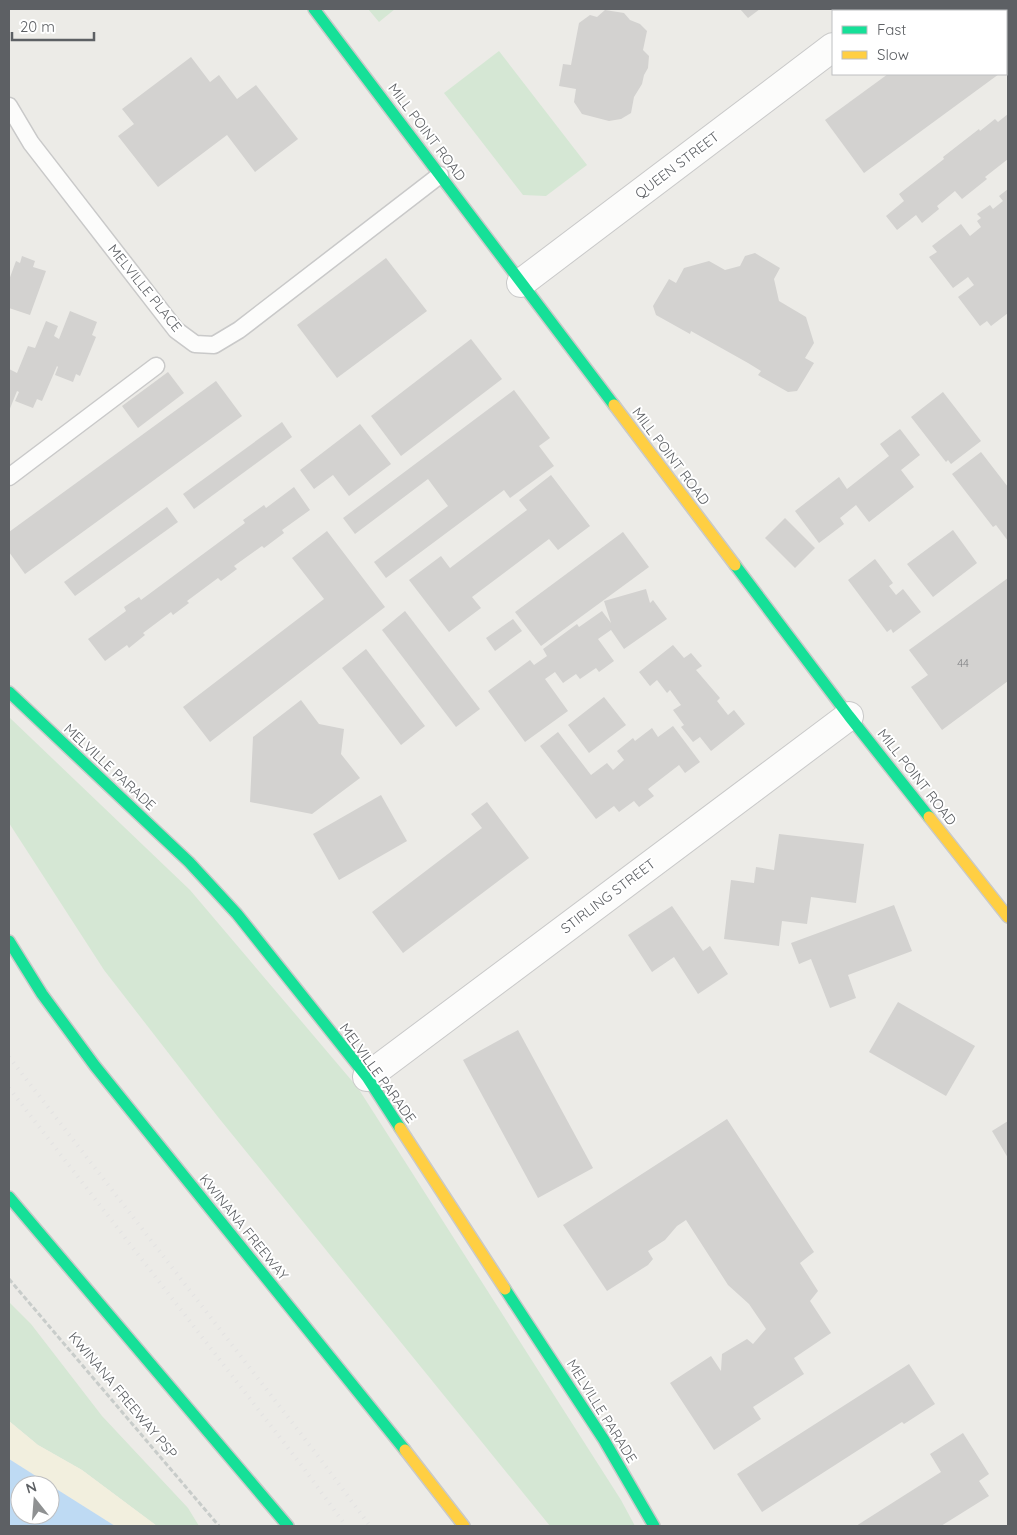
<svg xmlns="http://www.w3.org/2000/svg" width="1017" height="1535" font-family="Quicksand,sans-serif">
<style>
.green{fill:#d5e7d4}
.sand{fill:#f2efde}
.water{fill:#bedaf3}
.building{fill:#d3d2d0}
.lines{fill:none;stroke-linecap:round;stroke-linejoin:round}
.lane-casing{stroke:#c9c9c9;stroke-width:19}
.street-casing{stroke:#c9c9c9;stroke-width:30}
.fast-casing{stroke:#c9c9c8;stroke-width:14}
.slow-casing{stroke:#c9c9c8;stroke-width:14}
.path{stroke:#c8ccca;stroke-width:3;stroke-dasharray:5 2.5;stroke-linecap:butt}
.lane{stroke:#fcfcfb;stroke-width:16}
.street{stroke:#fcfcfb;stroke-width:28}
.fast{stroke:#16e098;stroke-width:11}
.slow{stroke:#ffcf43;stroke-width:11}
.rail{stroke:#e3e2e2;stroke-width:4;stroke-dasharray:1 6;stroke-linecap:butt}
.labels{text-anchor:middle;stroke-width:4;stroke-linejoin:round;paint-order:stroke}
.number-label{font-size:11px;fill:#7c7e80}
.street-label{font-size:14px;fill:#5d6064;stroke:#fff}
</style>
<rect width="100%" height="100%" fill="#ecebe7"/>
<!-- green -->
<g class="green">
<path d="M368,9H395L379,22Z"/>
<path d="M499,51L587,165L546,196L523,195L444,93Z"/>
<path d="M9,717L190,890L358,1088L621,1500L635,1526H550L218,1117L104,970L9,823Z"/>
<path d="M9,1302L31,1324L102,1416L188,1508L199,1526H157L82,1470L38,1445L9,1421Z"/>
</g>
<!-- sand -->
<path class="sand" d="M9,1421L38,1445L82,1470L157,1526H115L9,1459Z"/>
<!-- water -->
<path class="water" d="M9,1459L50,1485H20V1515H50V1485L115,1526H9Z"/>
<!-- building -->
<g class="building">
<path d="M740,9H760L748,18Z"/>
<path d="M605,10L624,13L630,20L640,24L647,31L643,50L649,56L648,68L644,75L642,84L634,97L631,113L621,119L609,121L582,114L574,102L576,89L559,86L563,64L571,65L579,23L590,15L597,17Z"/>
<path d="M191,57L210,82L219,75L237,99L256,85L298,139L255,172L227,135L158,187L118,136L134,124L122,109Z"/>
<path d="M888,74H999L864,173L825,120Z"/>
<path d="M1008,114V159L985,177L987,179L962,199L955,191L937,206L939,209L922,223L916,215L897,230L886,216L904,201L899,194L944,159L943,157L979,129L980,131L995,119L998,122Z"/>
<path d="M1008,189V313L991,326L987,321L980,326L958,297L974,285L968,277L953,288L929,257L937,252L932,246L961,224L970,236L981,227L977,221L981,218L977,214L990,205L993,209L1003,201L999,196Z"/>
<path d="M755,253L780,268L774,279L779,301L806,317L814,343L805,358L814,363L797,391L788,392L758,375L761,371L748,363L691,331L690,334L656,315L653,306L669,279L676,283L684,268L709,261L725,270L740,266L745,256Z"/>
<path d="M22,256L35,261L33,267L46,271L30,315L9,308V280L16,261L20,263Z"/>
<path d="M386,258L427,311L337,378L297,325Z"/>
<path d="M70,311L97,322L92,335L96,337L80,376L76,374L73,382L55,375L58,367L57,366L42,401L37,399L33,408L15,401L19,392L17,391L9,411V369L17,373L28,346L35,348L46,321L58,326L54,336L59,339Z"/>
<path d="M471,339L502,379L401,456L371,416Z"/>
<path d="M168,372L184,393L138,428L122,406Z"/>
<path d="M216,381L242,416L25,574L9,552V532Z"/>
<path d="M514,390L550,438L539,446L554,466L510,498L504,490L386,578L374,562L448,506L428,479L355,534L343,518Z"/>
<path d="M943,392L981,441L951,464L948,460L946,462L911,417Z"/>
<path d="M282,422L292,437L194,509L183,494Z"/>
<path d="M360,424L391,464L349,496L333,475L314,489L300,470Z"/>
<path d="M900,429L920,455L901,470L914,487L869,522L856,505L840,518L844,524L819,543L795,511L839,477L847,489L889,456L880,444Z"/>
<path d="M981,452L1008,487V541L996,525L993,527L952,474Z"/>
<path d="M551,475L590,526L558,550L549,539L472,597L481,608L449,632L409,580L441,556L450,568L527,510L519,500Z"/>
<path d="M294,487L310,510L282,530L284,533L264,548L262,546L234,566L237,569L221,581L218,578L187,601L189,603L173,615L171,612L143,633L145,635L129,648L127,645L105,661L88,639L126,611L124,607L139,597L141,600L245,523L243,520L264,505L266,508Z"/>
<path d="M167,507L178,522L75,596L64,582Z"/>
<path d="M785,518L815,548L795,568L765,538Z"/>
<path d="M953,530L977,563L933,597L907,564Z"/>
<path d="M327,531L385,607L210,742L183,707L324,599L292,558Z"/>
<path d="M623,532L649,567L541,646L515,612Z"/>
<path d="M875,559L893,583L889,586L896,595L903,589L921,612L893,633L891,629L887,632L848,580Z"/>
<path d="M1008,578V681L942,730L911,687L928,675L909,650Z"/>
<path d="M646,589L650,603L653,600L667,619L624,649L611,630L598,639L614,661L599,672L596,668L580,679L576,674L563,683L555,672L545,679L568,711L525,742L488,691L530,660L534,665L547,656L543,649L577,624L579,627L602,611L611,623L604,601Z"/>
<path d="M405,611L480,709L456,727L382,630Z"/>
<path d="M513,619L522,631L495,651L486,638Z"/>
<path d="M673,645L684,658L691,653L702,666L696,670L720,698L717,701L728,715L734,710L745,724L711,751L700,737L693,742L681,727L684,725L673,710L681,705L670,690L667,693L657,680L650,686L639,672Z"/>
<path d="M366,649L425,726L401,745L342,668Z"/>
<path d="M604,697L626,725L589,753L568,725Z"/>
<path d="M301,700L319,724L344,729L341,754L360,778L312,814L250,802L253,737Z"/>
<path d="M673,726L700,762L685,773L679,765L648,789L654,796L639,807L634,801L619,812L614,806L596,819L540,746L558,732L591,775L607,763L613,770L624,760L617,751L633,738L635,741L652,728L658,737Z"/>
<path d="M381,795L407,841L339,880L313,834Z"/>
<path d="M487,802L529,858L403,953L372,912L482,828L471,814Z"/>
<path d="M779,834L864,844L856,903L811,897L807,924L782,921L779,946L724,939L731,880L754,883L756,867L774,870Z"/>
<path d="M894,905L912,951L848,975L856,998L830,1008L811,959L799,964L791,943Z"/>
<path d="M672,906L703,951L710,946L728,974L698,994L674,957L652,972L628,935Z"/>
<path d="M898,1002L975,1046L946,1096L869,1052Z"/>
<path d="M518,1030L593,1168L538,1198L463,1060Z"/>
<path d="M727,1119L814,1252L800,1263L818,1291L810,1301L831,1333L794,1358L804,1374L753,1407L761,1419L714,1450L670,1383L711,1356L721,1371L722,1354L747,1339L753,1344L766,1329L749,1304L728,1285L686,1220L677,1226L665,1240L648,1251L653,1259L648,1265L607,1291L563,1225Z"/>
<path d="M1008,1121V1158L992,1131Z"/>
<path d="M909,1364L935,1404L904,1424L902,1422L762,1512L737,1474Z"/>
<path d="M963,1433L989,1474L979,1481L989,1496L941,1526H856L941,1472L930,1454Z"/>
</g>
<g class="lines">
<defs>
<g id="lane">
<path d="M9,106L31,143L176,330L195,344L214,345L239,330L440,175"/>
<path d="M9,477L156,366"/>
</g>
<g id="street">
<path d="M881,11L885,9"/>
<path d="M521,283L833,47"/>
<path d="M367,1077L849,716"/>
</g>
<g id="fast">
<path d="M314,9L614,405"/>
<path d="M735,565L849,716L929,817"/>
<path d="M9,692L189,862L237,914L367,1077L400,1128"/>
<path d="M9,941L42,994L95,1066L405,1450"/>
<path d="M9,1197L288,1526"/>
<path d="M505,1289L604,1440L654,1526"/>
</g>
<g id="slow">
<path d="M614,405L735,565"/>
<path d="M929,817L1008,917"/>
<path d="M400,1128L505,1289"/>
<path d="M405,1450L464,1526"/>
</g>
</defs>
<!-- lane casing -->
<use href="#lane" class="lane-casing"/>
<!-- street casing -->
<use href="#street" class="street-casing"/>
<!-- fast casing -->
<use href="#fast" class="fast-casing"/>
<!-- slow casing -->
<use href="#slow" class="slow-casing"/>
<!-- path -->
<path class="path" d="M9,1279L219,1526"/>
<!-- lane -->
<use href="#lane" class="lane"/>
<!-- street -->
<use href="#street" class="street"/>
<!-- fast -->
<use href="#fast" class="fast"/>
<!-- slow -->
<use href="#slow" class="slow"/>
<!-- rail -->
<g class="rail">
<path d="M9,1057L318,1456L370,1526"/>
<path d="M9,1088L302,1466L346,1526"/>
</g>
</g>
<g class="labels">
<!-- number labels -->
<g class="number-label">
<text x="963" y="667">44</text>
</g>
<!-- street labels -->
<g class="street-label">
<text transform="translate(427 132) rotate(53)" y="5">MILL POINT ROAD</text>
<text transform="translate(677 165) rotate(-37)" y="5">QUEEN STREET</text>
<text transform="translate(145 288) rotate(51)" y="5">MELVILLE PLACE</text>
<text transform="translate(671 456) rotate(53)" y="5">MILL POINT ROAD</text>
<text transform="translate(110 767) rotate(43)" y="5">MELVILLE PARADE</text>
<text transform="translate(917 777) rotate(52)" y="5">MILL POINT ROAD</text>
<text transform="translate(608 896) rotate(-37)" y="5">STIRLING STREET</text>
<text transform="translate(378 1073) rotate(54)" y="5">MELVILLE PARADE</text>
<text transform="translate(244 1227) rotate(51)" y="5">KWINANA FREEWAY</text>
<text transform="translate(123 1395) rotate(50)" y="5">KWINANA FREEWAY PSP</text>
<text transform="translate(602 1411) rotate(58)" y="5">MELVILLE PARADE</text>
</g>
</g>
<!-- border -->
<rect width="1017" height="1535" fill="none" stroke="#5d6064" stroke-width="20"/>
<!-- legend -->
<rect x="832" y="10" width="175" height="65" fill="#ffffff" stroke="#bebfc1"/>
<rect x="842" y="26" width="25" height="8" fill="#16e098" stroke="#bebfc1"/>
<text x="877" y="35" font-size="15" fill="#5d6064">Fast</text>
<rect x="842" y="51" width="25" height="8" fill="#ffcf43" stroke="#bebfc1"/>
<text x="877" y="60" font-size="15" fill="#5d6064">Slow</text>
<!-- north arrow -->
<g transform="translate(35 1500) rotate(343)"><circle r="24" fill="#ffffff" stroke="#bebfc1"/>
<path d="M0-4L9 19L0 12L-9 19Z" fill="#8f9192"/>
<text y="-8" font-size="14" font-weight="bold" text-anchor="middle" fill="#5d6064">N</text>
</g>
<!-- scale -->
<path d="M12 32v8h82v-8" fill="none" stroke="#5d6064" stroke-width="2.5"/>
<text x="20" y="32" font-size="15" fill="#5d6064" stroke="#ffffff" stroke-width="4" paint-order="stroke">20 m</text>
</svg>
